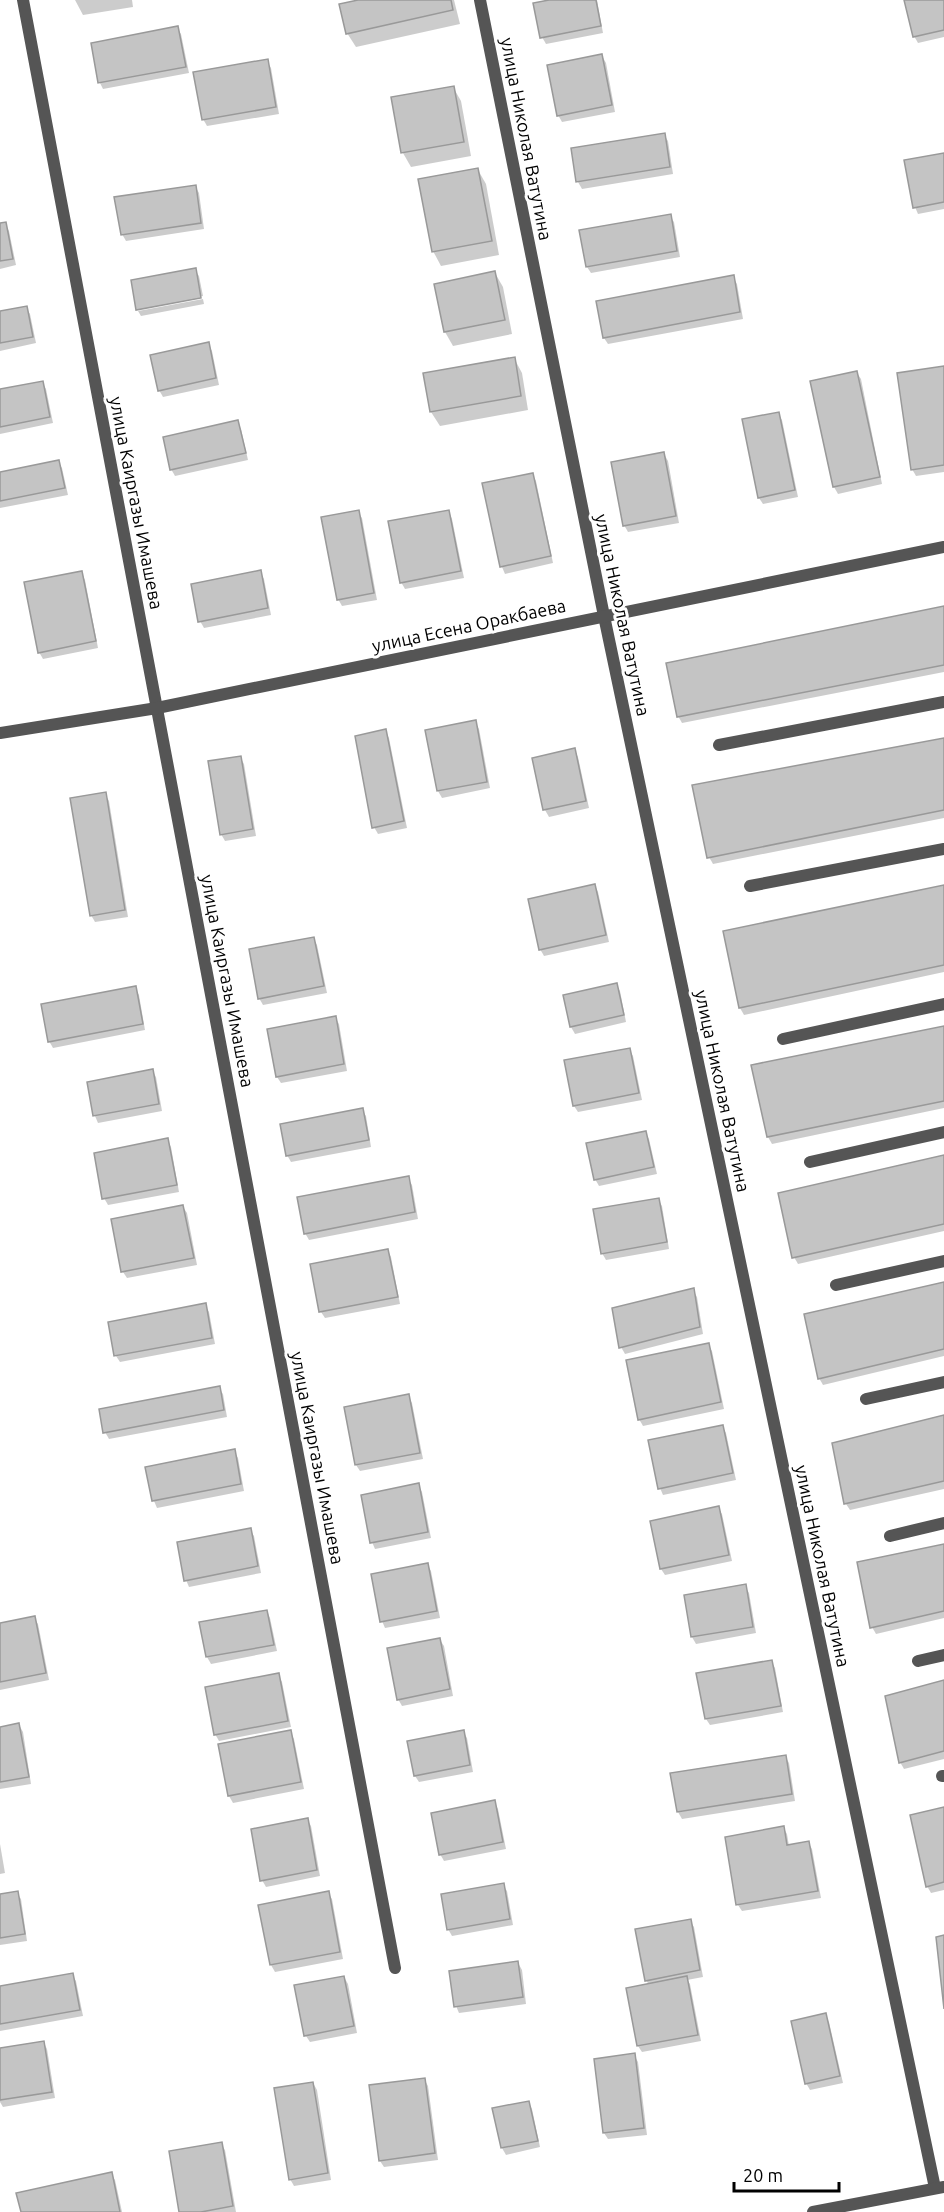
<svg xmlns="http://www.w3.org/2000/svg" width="944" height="2212" font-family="Ubuntu,sans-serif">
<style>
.shadow{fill:#0003}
.building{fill:#c4c4c4;stroke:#999;stroke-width:1.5}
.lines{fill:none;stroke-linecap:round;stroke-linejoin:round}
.service{stroke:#555;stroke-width:12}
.minor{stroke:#555;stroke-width:12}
.tertiary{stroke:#555;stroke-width:12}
.labels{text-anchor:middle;stroke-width:6;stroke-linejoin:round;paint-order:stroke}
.street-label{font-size:18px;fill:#000;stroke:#fff}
</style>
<rect width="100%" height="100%" fill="#fff"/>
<!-- shadow -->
<g class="shadow">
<path d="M75,0H132L133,7L83,15Z"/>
<path d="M364,0H454L460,24L356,47L347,33Z"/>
<path d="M557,0H597L603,33L546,44L542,37Z"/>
<path d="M906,0H944V37L918,43L914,36Z"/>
<path d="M177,28L181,34L189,73L103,89L100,83Z"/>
<path d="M602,56L606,63L615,112L562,122L558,115Z"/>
<path d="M267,61L271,68L279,114L207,126L203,119Z"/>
<path d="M453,87L461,101L471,156L411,167L403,153Z"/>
<path d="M664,135L668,141L673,174L582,189L578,182L573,150Z"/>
<path d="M944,154V209L918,214L915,207Z"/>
<path d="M478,170L486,184L499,255L441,266L433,251Z"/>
<path d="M195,186L199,193L204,229L126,241L122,234Z"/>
<path d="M670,216L674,222L680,257L591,273L587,267Z"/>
<path d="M5,224L9,231L16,265L0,269V225Z"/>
<path d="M195,270L199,276L203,296L137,308Z"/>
<path d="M495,273L503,287L512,334L453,346L445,332Z"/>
<path d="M733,277L737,284L743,319L608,344L604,338Z"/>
<path d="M203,299L204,304L141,316L138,311Z"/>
<path d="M26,308L30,314L36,343L0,351V313Z"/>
<path d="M208,344L212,351L219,385L163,397L159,390Z"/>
<path d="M514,358L522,373L528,410L440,426L431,412Z"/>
<path d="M944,368V472L916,476L912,469Z"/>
<path d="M857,373L861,379L882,484L838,494L834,487L812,382Z"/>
<path d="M42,382L46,389L53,423L0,434V391Z"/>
<path d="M778,414L782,420L798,497L763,504L759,498L744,421Z"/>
<path d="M237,422L241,429L248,460L175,476L171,469Z"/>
<path d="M664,454L668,461L679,523L628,532L624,525Z"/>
<path d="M58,462L62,468L68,495L0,508V473Z"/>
<path d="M532,474L536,481L553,563L505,574L502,567L484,485Z"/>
<path d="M358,512L362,518L377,600L342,606L338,599Z"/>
<path d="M449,512L452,519L464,578L405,589L401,582Z"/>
<path d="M260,572L264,579L271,615L204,628L200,621Z"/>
<path d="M81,573L85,580L98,648L43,659L39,652Z"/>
<path d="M944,608V672L682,723L678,716Z"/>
<path d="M475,722L479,729L490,788L442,798L438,791L427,731Z"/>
<path d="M385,731L389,738L407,828L378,834L374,827Z"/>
<path d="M944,739V818L713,864L709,857Z"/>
<path d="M574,750L578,757L589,808L549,817L545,810L534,759Z"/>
<path d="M240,757L244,764L256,836L225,841L221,834Z"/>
<path d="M105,794L109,801L128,917L95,922L91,915Z"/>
<path d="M595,886L598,892L609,942L544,956L540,949Z"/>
<path d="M944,887V972L744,1015L740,1008L725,932Z"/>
<path d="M313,938L317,945L327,993L263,1005L259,998Z"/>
<path d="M616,985L620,991L626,1022L575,1034L571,1027L565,996Z"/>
<path d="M135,988L139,995L145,1030L53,1048L49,1041Z"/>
<path d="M335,1017L339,1024L347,1071L281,1083L277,1077Z"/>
<path d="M944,1027V1108L772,1144L768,1137L753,1066Z"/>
<path d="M629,1049L633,1056L642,1100L578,1112L574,1106Z"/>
<path d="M152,1070L156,1077L162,1111L98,1123L95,1116L89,1083Z"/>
<path d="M362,1110L366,1116L371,1147L291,1162L287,1155Z"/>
<path d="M645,1132L649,1139L657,1174L599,1186L595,1179Z"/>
<path d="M167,1140L171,1147L179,1192L108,1205L104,1198Z"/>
<path d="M944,1156V1231L798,1264L794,1257Z"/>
<path d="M408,1178L412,1185L418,1219L309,1240L305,1233Z"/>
<path d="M658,1199L662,1206L669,1249L606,1260L602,1253Z"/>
<path d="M183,1207L187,1213L197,1265L127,1278L123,1272Z"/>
<path d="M388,1251L391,1257L400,1304L325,1318L321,1312L312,1265Z"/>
<path d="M944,1284V1356L823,1385L819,1378Z"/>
<path d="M693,1290L697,1297L703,1334L625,1354L621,1347Z"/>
<path d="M205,1305L209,1312L215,1344L120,1362L116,1356L110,1324Z"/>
<path d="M708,1345L712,1351L724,1409L643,1426L639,1419Z"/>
<path d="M219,1388L223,1394L227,1417L109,1439L105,1432Z"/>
<path d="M408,1396L412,1403L423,1459L360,1471L356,1465Z"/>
<path d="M944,1417V1489L850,1510L846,1504L833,1444Z"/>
<path d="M722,1426L726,1433L736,1480L663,1495L660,1488Z"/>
<path d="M234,1451L238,1458L244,1491L157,1508L154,1501L147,1468Z"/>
<path d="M418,1485L422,1492L431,1538L375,1549L372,1542Z"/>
<path d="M718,1508L722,1514L732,1561L665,1575L661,1569Z"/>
<path d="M250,1530L254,1536L261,1573L189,1587L186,1580Z"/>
<path d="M944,1545V1618L876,1634L872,1627Z"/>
<path d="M427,1564L431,1571L440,1618L385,1628L382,1621Z"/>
<path d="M745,1586L749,1593L756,1633L696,1644L692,1637L686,1596Z"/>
<path d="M267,1611L270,1618L277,1651L211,1664L207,1657L201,1624Z"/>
<path d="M34,1618L38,1624L49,1680L0,1690V1624Z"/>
<path d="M440,1640L444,1646L453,1696L402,1706L398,1699Z"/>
<path d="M771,1661L775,1668L783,1712L710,1725L706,1719Z"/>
<path d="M278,1675L282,1682L291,1727L219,1741L215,1734Z"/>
<path d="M944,1682V1759L904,1769L900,1762Z"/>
<path d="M19,1725L23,1732L31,1784L0,1789V1728Z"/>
<path d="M463,1731L467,1738L473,1772L419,1782L415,1776Z"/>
<path d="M290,1732L294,1739L304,1789L233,1803L229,1796Z"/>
<path d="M785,1756L789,1763L795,1801L682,1819L678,1812L672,1774Z"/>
<path d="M494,1802L498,1809L506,1849L444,1861L440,1854Z"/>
<path d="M944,1809V1890L931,1893L927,1886Z"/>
<path d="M307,1819L311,1826L320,1876L266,1887L262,1880Z"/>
<path d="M783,1827L787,1834L789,1846L808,1842L812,1849L821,1898L742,1911L738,1905Z"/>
<path d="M0,1844L5,1873L0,1874Z"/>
<path d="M503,1885L507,1891L513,1925L452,1936L448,1929Z"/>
<path d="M17,1893L21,1899L27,1941L0,1945V1896Z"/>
<path d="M328,1893L332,1899L343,1959L275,1972L271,1965Z"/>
<path d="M690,1921L694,1927L703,1977L687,1980L690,1984L701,2041L642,2052L638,2046L649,1985L646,1980Z"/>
<path d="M518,1963L522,1970L526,2004L459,2013L456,2006Z"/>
<path d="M72,1975L76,1981L83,2016L0,2031V1987Z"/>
<path d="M344,1977L348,1984L357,2033L310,2042L306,2036Z"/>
<path d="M825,2015L829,2022L843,2083L810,2090L806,2083Z"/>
<path d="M44,2043L47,2049L55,2098L3,2107L0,2102V2050Z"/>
<path d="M634,2055L638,2062L647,2135L608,2139L604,2133Z"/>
<path d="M424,2079L428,2086L438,2160L384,2167L380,2161Z"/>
<path d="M313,2083L317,2090L331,2180L294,2186L290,2179Z"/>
<path d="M528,2102L532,2109L540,2147L506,2155L502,2148L494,2110Z"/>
<path d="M221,2144L225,2150L236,2212H180Z"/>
<path d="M111,2174L115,2180L122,2212H22Z"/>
</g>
<!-- building -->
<g class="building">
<path d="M358,0H451L453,10L346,34L339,4Z"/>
<path d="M549,0H596L601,26L540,38L533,3Z"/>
<path d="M904,0H944V30L913,37Z"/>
<path d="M178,26L186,67L98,83L91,43Z"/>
<path d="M602,54L612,105L557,116L547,65Z"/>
<path d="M268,59L276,107L202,120L193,72Z"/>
<path d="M454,86L464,142L401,153L391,97Z"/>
<path d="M665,133L670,167L576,182L571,148Z"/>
<path d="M944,153V202L913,208L904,160Z"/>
<path d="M478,168L492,241L432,252L418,179Z"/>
<path d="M196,185L201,223L121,235L114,197Z"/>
<path d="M671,214L677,251L586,267L579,230Z"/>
<path d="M6,222L13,259L0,261V223Z"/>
<path d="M196,268L201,298L136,310L131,280Z"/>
<path d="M495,271L505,320L444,332L434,284Z"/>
<path d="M734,275L740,312L603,338L596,301Z"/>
<path d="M27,306L33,337L0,343V311Z"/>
<path d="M209,342L216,378L158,391L150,355Z"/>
<path d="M515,357L521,396L430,412L423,373Z"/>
<path d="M944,366V465L911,470L897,373Z"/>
<path d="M857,371L880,477L833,487L810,381Z"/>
<path d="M43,381L50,417L0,427V389Z"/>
<path d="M779,412L795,490L758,498L742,419Z"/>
<path d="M238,420L246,453L170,470L163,437Z"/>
<path d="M664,452L676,516L623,526L611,462Z"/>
<path d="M59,460L65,488L0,501V472Z"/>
<path d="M533,473L551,556L500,567L482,483Z"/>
<path d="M359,510L374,593L337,600L321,517Z"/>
<path d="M449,510L461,571L400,583L388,521Z"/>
<path d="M261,570L268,608L198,622L191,584Z"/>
<path d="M82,571L96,641L38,653L24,582Z"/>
<path d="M944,606V665L677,717L666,663Z"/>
<path d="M476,720L487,782L437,791L425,730Z"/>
<path d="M386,729L404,821L372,828L355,736Z"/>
<path d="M944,738V810L707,858L692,785Z"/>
<path d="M575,748L586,801L543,810L532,758Z"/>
<path d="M241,756L253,829L220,835L208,761Z"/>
<path d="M106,792L125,910L90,916L70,798Z"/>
<path d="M595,884L606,935L539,950L528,899Z"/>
<path d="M944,885V965L739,1008L723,931Z"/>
<path d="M314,937L324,986L258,999L249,949Z"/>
<path d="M617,983L624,1015L570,1027L563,995Z"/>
<path d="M136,986L143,1024L48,1042L41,1004Z"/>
<path d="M336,1016L344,1064L276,1077L267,1029Z"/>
<path d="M944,1026V1101L767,1137L751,1065Z"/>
<path d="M630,1048L639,1093L573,1106L564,1060Z"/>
<path d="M153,1069L159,1104L93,1116L87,1082Z"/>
<path d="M363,1108L369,1140L286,1156L280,1124Z"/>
<path d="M646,1131L654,1167L594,1180L586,1143Z"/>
<path d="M168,1138L177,1185L102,1199L94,1153Z"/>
<path d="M944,1155V1224L792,1258L778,1193Z"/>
<path d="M409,1176L415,1212L304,1234L297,1197Z"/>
<path d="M659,1198L667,1242L601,1254L593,1209Z"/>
<path d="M183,1205L194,1258L121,1272L111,1219Z"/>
<path d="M388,1249L398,1297L319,1312L310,1264Z"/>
<path d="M944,1282V1349L818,1379L804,1314Z"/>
<path d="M694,1288L700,1327L619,1348L612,1308Z"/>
<path d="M206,1303L212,1338L114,1356L108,1322Z"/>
<path d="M709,1343L721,1402L638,1420L626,1360Z"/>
<path d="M220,1386L224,1410L103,1433L99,1409Z"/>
<path d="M409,1394L420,1453L355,1465L344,1407Z"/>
<path d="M944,1415V1481L844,1504L832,1443Z"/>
<path d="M723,1425L733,1473L658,1489L648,1440Z"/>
<path d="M235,1449L241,1484L152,1501L145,1467Z"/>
<path d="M419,1483L428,1532L370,1543L361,1495Z"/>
<path d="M719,1506L729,1555L660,1569L650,1521Z"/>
<path d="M251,1528L258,1566L184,1581L177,1542Z"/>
<path d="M944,1544V1611L870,1628L857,1562Z"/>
<path d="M428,1563L437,1611L380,1622L371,1574Z"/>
<path d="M746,1584L753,1627L691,1637L684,1595Z"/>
<path d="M267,1610L274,1645L206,1657L199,1622Z"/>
<path d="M35,1616L46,1673L0,1682V1623Z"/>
<path d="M440,1638L450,1689L397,1700L387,1648Z"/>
<path d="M772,1660L781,1706L705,1719L696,1673Z"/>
<path d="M279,1673L288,1721L214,1735L205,1687Z"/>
<path d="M944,1680V1751L899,1763L885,1696Z"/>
<path d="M19,1723L29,1777L0,1782V1727Z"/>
<path d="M291,1730L301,1782L228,1796L218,1744Z"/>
<path d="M464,1730L470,1765L414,1776L407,1741Z"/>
<path d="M786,1755L792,1794L677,1812L670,1773Z"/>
<path d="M495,1800L503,1842L439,1855L431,1813Z"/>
<path d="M944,1807V1882L926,1887L910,1815Z"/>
<path d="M308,1818L317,1870L260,1881L251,1829Z"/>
<path d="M784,1826L787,1845L809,1841L818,1891L736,1905L725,1837Z"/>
<path d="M504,1883L510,1919L447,1930L441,1894Z"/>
<path d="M18,1891L25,1934L0,1938V1894Z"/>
<path d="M329,1891L340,1952L270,1965L258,1905Z"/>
<path d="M691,1919L700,1970L645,1981L635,1929Z"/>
<path d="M944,1935V2009L936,1937Z"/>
<path d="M518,1961L523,1997L454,2007L449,1971Z"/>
<path d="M73,1973L80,2010L0,2024V1986Z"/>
<path d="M344,1976L354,2026L304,2036L294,1985Z"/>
<path d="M687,1976L698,2035L637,2046L626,1988Z"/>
<path d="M826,2013L840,2076L805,2084L791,2021Z"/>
<path d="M44,2041L52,2092L0,2100V2048Z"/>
<path d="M635,2053L644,2128L603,2133L594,2059Z"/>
<path d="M425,2078L435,2153L379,2161L369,2085Z"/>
<path d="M313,2082L328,2173L289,2180L274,2088Z"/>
<path d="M529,2101L538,2141L501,2148L492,2108Z"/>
<path d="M222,2142L233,2206L201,2212H179L169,2151Z"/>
<path d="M112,2172L120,2212H21L16,2193Z"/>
</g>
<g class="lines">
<!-- service -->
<g class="service">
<path d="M719,745L944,702"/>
<path d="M750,886L944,849"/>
<path d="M783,1039L944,1004"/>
<path d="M810,1162L944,1132"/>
<path d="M836,1285L944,1261"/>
<path d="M866,1399L944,1382"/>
<path d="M890,1536L944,1523"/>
<path d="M918,1661L944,1655"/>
<path d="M942,1776H944"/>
</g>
<!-- minor -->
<g class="minor">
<path d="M23,0L395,1968"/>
<path d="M480,0L604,616L935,2188"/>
<path d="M0,733L157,708L944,547"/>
</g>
<!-- tertiary -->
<path class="tertiary" d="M813,2212L944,2187"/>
</g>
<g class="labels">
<!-- street labels -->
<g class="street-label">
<text transform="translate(526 139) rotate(79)" y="6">улица Николая Ватутина</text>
<text transform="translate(136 503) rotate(79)" y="6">улица Каиргазы Имашева</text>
<text transform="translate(622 615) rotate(78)" y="6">улица Николая Ватутина</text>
<text transform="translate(469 626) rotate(-12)" y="6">улица Есена Оракбаева</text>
<text transform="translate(227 981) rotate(79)" y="6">улица Каиргазы Имашева</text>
<text transform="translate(722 1091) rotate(78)" y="6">улица Николая Ватутина</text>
<text transform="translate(317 1458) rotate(79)" y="6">улица Каиргазы Имашева</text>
<text transform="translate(822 1566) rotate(78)" y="6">улица Николая Ватутина</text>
</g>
</g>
<!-- scale -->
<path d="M734 2182v9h105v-9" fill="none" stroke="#000000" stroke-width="3"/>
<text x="743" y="2182" font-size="18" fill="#000000" stroke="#ffffff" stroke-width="4.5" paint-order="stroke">20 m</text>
</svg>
